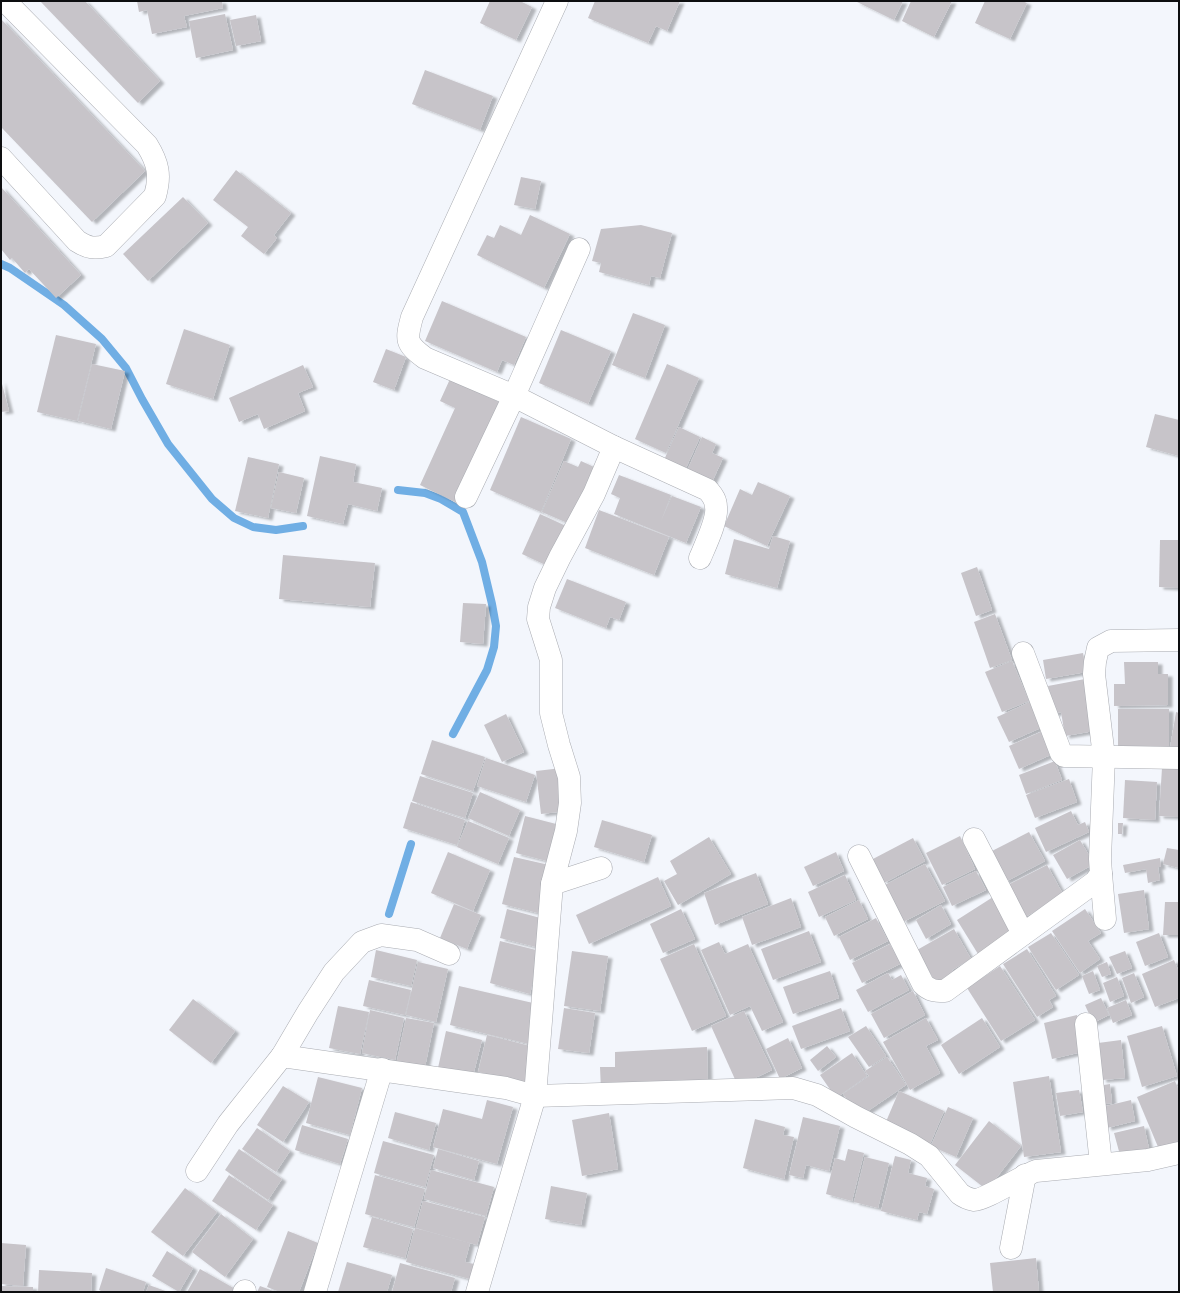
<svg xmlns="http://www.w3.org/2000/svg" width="1180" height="1293" font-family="Lato,sans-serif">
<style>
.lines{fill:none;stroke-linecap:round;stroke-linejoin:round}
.stream{stroke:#70aee4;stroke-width:8}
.building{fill:#c7c4c9;filter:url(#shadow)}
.minor-casing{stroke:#aaacb2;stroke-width:23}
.minor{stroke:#fff;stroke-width:22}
</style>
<defs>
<filter id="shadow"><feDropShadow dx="4.5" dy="2.5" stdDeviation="1" flood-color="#0004"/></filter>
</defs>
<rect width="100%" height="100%" fill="#f3f6fc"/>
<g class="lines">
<!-- stream -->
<g class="stream">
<path d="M1,264L10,268L64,305L102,339L126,368L142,399L168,444L212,499L234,518L253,527L276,530L303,526"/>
<path d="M398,490L425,493L441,499L463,512L482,562L492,604L496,626L494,647L487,670L453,734"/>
<path d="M389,914L411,844"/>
</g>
</g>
<!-- building -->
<g class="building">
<path d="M40,1H85L160,81L138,103Z"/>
<path d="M137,1H222L223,8L184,16L187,27L152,34L147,10L139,12Z"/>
<path d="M490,1H520L532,7L516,40L480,23Z"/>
<path d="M595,1H680L667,31L656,26L648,43L588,18Z"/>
<path d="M855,1H903L894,20Z"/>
<path d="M911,1H952L934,37L902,21Z"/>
<path d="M985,1H1022L1027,3L1010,39L975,23Z"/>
<path d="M225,14L233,50L196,58L189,21Z"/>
<path d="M256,15L261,41L236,46L230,20Z"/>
<path d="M1,19L145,171L92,222L1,127Z"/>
<path d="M425,70L493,96L480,130L412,104Z"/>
<path d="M236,170L291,213L274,235L277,238L264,254L241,236L248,227L213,200Z"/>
<path d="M521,177L541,181L535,209L514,205Z"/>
<path d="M1,187L81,275L56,298L29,269L25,273L12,258L10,260L1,249Z"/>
<path d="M183,197L208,223L148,281L123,254Z"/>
<path d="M530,215L570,234L544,288L477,255L487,235L494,238L500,225L521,235Z"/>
<path d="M641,225L672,233L660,278L651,276L649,285L599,272L601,263L592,261L601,229Z"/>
<path d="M442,301L526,337L514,365L502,360L497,372L425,341Z"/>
<path d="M633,313L665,325L645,378L612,365Z"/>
<path d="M184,329L230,345L213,399L166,384Z"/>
<path d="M561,330L611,351L588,404L539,383Z"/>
<path d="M56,335L96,344L77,421L37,412Z"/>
<path d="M386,349L406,357L394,390L373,382Z"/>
<path d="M92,364L125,371L111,429L78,421Z"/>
<path d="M667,364L699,378L666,453L635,439Z"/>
<path d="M303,365L313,387L298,393L305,411L264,429L258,414L239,422L229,398Z"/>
<path d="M450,379L501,403L455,502L420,485L455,408L440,401Z"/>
<path d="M1,380L9,411L1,412Z"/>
<path d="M1155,414L1179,420V456L1146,447Z"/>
<path d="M521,417L571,439L541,512L490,490Z"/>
<path d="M679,427L700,437L685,470L664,460Z"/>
<path d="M702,437L716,444L712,453L723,458L712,482L687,471Z"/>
<path d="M320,456L356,464L353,482L382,488L377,511L348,504L343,524L307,516Z"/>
<path d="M248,457L279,464L268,518L235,511Z"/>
<path d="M564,461L578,467L581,461L594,467L570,524L542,512Z"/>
<path d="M279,472L304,478L296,513L271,508Z"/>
<path d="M619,475L671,495L661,521L672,496L701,507L686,543L614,514L620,498L611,494Z"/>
<path d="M758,482L790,496L767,546L724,526L740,489L752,495Z"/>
<path d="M599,510L669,537L654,575L585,548Z"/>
<path d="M540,514L568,527L550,567L522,554Z"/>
<path d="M773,536L790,541L777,588L725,574L734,539L769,549Z"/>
<path d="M1160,540H1179V588L1159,587Z"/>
<path d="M283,555L375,563L370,607L279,599Z"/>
<path d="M977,567L992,610L976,616L961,573Z"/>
<path d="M567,579L626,602L619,620L610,617L606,628L555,608Z"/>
<path d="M463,603L486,604L483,644L460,642Z"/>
<path d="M995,614L1012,660L990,668L974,622Z"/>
<path d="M1083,653L1086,672L1046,679L1043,660Z"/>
<path d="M1012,661L1029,701L1002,712L985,672Z"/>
<path d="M1124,662H1158V674H1168V705L1114,706V684H1125Z"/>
<path d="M1085,679L1094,731L1065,736L1061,712L1053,714L1048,686Z"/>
<path d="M1032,701L1043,727L1009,742L997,717Z"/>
<rect x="1118" y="709" width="51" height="45"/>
<path d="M1176,712L1179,713V750L1170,748Z"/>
<path d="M506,714L524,752L502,762L484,725Z"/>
<path d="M1045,730L1055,753L1019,769L1009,746Z"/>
<path d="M432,740L485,757L473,791L421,774Z"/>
<path d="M486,758L535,775L526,802L477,786Z"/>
<path d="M1055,761L1062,780L1026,794L1019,775Z"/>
<path d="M562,768L566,811L541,814L536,771Z"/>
<path d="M1162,768L1179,769V817L1159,816Z"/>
<path d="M420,776L473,793L465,818L412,801Z"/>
<path d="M1069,779L1077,802L1035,818L1026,795Z"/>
<path d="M1125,780L1157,782L1155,820L1123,818Z"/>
<path d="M480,792L520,810L509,836L468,818Z"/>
<path d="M411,802L465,820L457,845L403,828Z"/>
<path d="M1071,811L1078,825L1085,822L1089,832L1046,852L1035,828Z"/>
<path d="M525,816L560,825L551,862L516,853Z"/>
<path d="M602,820L652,835L644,862L594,847Z"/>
<path d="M468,821L509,838L498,864L457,847Z"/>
<path d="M1118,823H1123L1122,834H1118Z"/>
<path d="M1029,832L1045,861L1005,882L990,852Z"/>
<path d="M960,836L975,869L942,885L926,853Z"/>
<path d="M709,837L731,874L678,905L664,881L677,874L670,861Z"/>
<path d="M913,838L925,861L884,883L871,860Z"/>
<path d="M1080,840L1094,864L1067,879L1053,855Z"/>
<path d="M1167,848L1179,850V868L1163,864Z"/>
<path d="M448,852L490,870L473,911L431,893Z"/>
<path d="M836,852L844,871L813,886L804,867Z"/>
<path d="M514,857L549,865L538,913L502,904Z"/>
<path d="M1160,858L1161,867H1158L1160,880L1148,883L1146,869L1125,873L1123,865Z"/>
<path d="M925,864L945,901L903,922L885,885Z"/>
<path d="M1047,865L1064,896L1023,918L1006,886Z"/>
<path d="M976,871L986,890L952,906L943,887Z"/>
<path d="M756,873L768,904L715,925L704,893Z"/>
<path d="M845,875L856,900L819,917L808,892Z"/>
<path d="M658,877L671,906L589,944L576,915Z"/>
<path d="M1144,890L1149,929L1124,933L1118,894Z"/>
<path d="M993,897L1014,931L978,954L957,920Z"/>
<path d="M791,898L801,927L752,945L742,917Z"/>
<path d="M859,900L868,919L834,936L825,917Z"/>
<path d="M1165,902H1179V935H1163Z"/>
<path d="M454,904L481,915L467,949L440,938Z"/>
<path d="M941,905L951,924L926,939L916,920Z"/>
<path d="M507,909L544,919L536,947L500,938Z"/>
<path d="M681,909L695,939L663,953L650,924Z"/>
<path d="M1085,909L1101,933L1088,941L1100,959L1080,973L1052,931Z"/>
<path d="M876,918L888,941L850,960L839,937Z"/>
<path d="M954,929L971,959L952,970L955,975L937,985L917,950Z"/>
<path d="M809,931L821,962L773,980L761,949Z"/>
<path d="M1051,933L1079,975L1056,990L1028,947Z"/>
<path d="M1159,933L1168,957L1145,966L1136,942Z"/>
<path d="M500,941L540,951L530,994L490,983Z"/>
<path d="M719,942L725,954L748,944L783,1022L762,1031L750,1006L730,1015L701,950Z"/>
<path d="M694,944L726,1016L692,1031L660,959Z"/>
<path d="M890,944L900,964L862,983L852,963Z"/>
<path d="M1027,949L1056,996L1049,1000L1053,1007L1037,1017L1003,964Z"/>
<path d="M376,950L417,960L411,986L371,977Z"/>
<path d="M572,951L608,956L600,1011L564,1006Z"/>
<path d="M1125,951L1132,968L1117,974L1109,957Z"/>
<path d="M1174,960L1179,972V998L1155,1007L1142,974Z"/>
<path d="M418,962L448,969L436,1022L406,1015Z"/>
<path d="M1107,962L1111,974L1102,977L1097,966Z"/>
<path d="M1000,966L1035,1020L1001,1041L967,988Z"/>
<path d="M830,971L839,998L793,1014L783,987Z"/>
<path d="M1093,971L1100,990L1089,994L1082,976Z"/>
<path d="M888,973L892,980L901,975L909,990L868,1012L856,990Z"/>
<path d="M1134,973L1144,997L1131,1003L1122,978Z"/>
<path d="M1117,977L1124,996L1110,1002L1103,983Z"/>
<path d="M369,980L411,990L405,1015L363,1006Z"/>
<path d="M459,986L533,1003L529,1021L538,1024L533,1045L450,1025Z"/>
<path d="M913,991L925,1015L884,1038L871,1014Z"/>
<path d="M1101,998L1109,1015L1093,1023L1085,1005Z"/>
<path d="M193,999L235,1031L211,1063L169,1030Z"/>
<path d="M1126,1000L1132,1015L1113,1023L1107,1008Z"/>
<path d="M338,1006L369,1012L360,1054L329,1048Z"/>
<path d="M564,1008L595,1013L589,1053L558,1049Z"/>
<path d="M841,1008L850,1031L801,1049L792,1026Z"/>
<path d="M370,1010L404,1018L395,1060L362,1053Z"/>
<path d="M744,1011L772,1070L738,1086L711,1026Z"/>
<path d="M1077,1015L1086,1051L1052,1059L1044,1023Z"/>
<path d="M406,1018L434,1023L425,1067L397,1061Z"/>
<path d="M926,1018L938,1040L926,1046L940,1073L910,1090L883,1042Z"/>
<path d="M982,1018L1000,1047L959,1074L941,1045Z"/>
<path d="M866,1026L886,1056L869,1067L848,1037Z"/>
<path d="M1162,1026L1177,1076L1142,1087L1127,1036Z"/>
<path d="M446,1031L482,1040L473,1076L438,1068Z"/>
<path d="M487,1035L534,1047L526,1083L478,1072Z"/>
<path d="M788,1038L802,1068L780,1079L766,1049Z"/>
<path d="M1121,1040L1125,1078L1102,1080L1098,1043Z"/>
<path d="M827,1046L836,1057L818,1071L810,1060Z"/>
<path d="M707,1047L708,1085L601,1090L600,1067H615V1052Z"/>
<path d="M852,1053L867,1076L836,1098L820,1075Z"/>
<path d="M887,1057L906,1085L859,1117L843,1094L869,1076L865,1071Z"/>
<path d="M1049,1076L1061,1152L1024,1157L1013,1082Z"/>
<path d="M318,1077L362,1088L350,1135L306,1123Z"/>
<path d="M1175,1081L1179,1091V1147L1161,1154L1137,1097Z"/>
<path d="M1110,1084L1112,1103L1099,1105L1097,1086Z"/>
<path d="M283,1086L309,1102L283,1142L257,1125Z"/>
<path d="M1079,1090L1083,1112L1060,1116L1056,1093Z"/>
<path d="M899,1091L944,1111L930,1144L885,1124Z"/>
<path d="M487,1100L513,1107L497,1164L433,1147L443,1109L482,1119Z"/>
<path d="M1131,1100L1135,1121L1107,1128L1102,1107Z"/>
<path d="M948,1107L973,1118L956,1157L931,1146Z"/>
<path d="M395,1112L436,1123L429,1150L388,1138Z"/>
<path d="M609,1113L618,1169L582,1176L572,1120Z"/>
<path d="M803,1117L840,1126L829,1171L806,1165L803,1178L789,1175Z"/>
<path d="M755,1119L785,1127L783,1135L794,1137L784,1179L743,1168Z"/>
<path d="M989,1121L1021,1146L987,1190L955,1165Z"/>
<path d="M302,1125L348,1139L340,1164L295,1150Z"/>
<path d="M1144,1126L1150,1153L1120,1155L1114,1133Z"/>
<path d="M257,1128L290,1151L276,1172L242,1149Z"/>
<path d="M383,1141L434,1155L425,1187L374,1173Z"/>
<path d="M239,1149L282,1179L268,1200L225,1170Z"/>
<path d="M438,1149L479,1161L474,1180L433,1168Z"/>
<path d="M848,1149L864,1153L852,1201L826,1194L835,1158L845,1161Z"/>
<path d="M895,1156L911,1160L908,1173L927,1178L925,1186L934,1189L927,1214L919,1212L917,1220L881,1211Z"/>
<path d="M865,1157L889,1163L878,1208L854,1202Z"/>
<path d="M431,1170L494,1187L486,1216L424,1199Z"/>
<path d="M229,1175L273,1205L256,1230L212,1201Z"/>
<path d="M375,1175L425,1189L414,1227L365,1214Z"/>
<path d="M551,1186L587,1193L581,1225L545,1219Z"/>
<path d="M185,1188L217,1212L183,1256L151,1232Z"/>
<path d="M423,1201L485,1217L477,1245L416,1228Z"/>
<path d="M221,1214L253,1239L225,1277L192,1252Z"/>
<path d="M372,1217L413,1229L405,1258L363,1247Z"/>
<path d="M415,1228L470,1243L465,1262L474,1264L470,1279L406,1262Z"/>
<path d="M288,1231L318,1243L299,1292H280L267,1287Z"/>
<path d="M1,1243L26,1245L23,1286L1,1284Z"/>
<path d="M167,1251L193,1268L179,1292L152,1276Z"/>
<path d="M1036,1258L1039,1292H993L990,1263Z"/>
<path d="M347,1262L392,1275L387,1292H338Z"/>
<path d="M400,1263L455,1278L451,1292H392Z"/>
<path d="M106,1268L146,1282L143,1292H103L99,1290Z"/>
<path d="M200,1269L237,1290L236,1292H187Z"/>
<path d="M39,1270L92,1273L91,1292H38Z"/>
<path d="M149,1285L168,1292H146Z"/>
<path d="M1,1286L33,1287V1292H1Z"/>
<path d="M260,1286L276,1292H257Z"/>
</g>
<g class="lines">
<defs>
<g id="minor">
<path d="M1,158L77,241C88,248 94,249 106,246L155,196C161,175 158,163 147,145L5,1"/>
<path d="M614,447L708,490C712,495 716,499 716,507C718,519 705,546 700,558"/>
<path d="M466,497L514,396L579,249"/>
<path d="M1023,653L1061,753L1064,756L1179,758"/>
<path d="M974,839L1023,934"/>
<path d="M859,856L923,984C930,991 935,991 945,991L1095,882L1101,874L1100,859L1104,757L1094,674L1095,662L1098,648L1111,641L1179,640"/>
<path d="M1101,874L1105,919"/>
<path d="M552,884L601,868"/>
<path d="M1086,1024L1101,1164"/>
<path d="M282,1056L308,1012L334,972L362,942L381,935L417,940L449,954"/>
<path d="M197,1171L228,1124L282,1056L506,1088L535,1096L793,1088L817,1095L856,1117L910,1144L929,1156L960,1194C964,1197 969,1199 974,1200C985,1200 1022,1176 1036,1171L1148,1160L1179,1153"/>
<path d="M1011,1248L1025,1175"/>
<path d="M244,1292L245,1291"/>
<path d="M315,1292L382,1069"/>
<path d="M477,1292L535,1096L552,884L566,831L570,803L569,777L559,745L551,713V660L538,619L539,607L545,588L560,557L594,494L614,447L514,396L425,358C405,343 406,340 412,317L557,1"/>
</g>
</defs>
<!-- minor casing -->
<use href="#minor" class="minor-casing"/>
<!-- minor -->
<use href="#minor" class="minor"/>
</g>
<!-- border -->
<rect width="1180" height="1293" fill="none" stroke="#0d0e10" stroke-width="4"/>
</svg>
